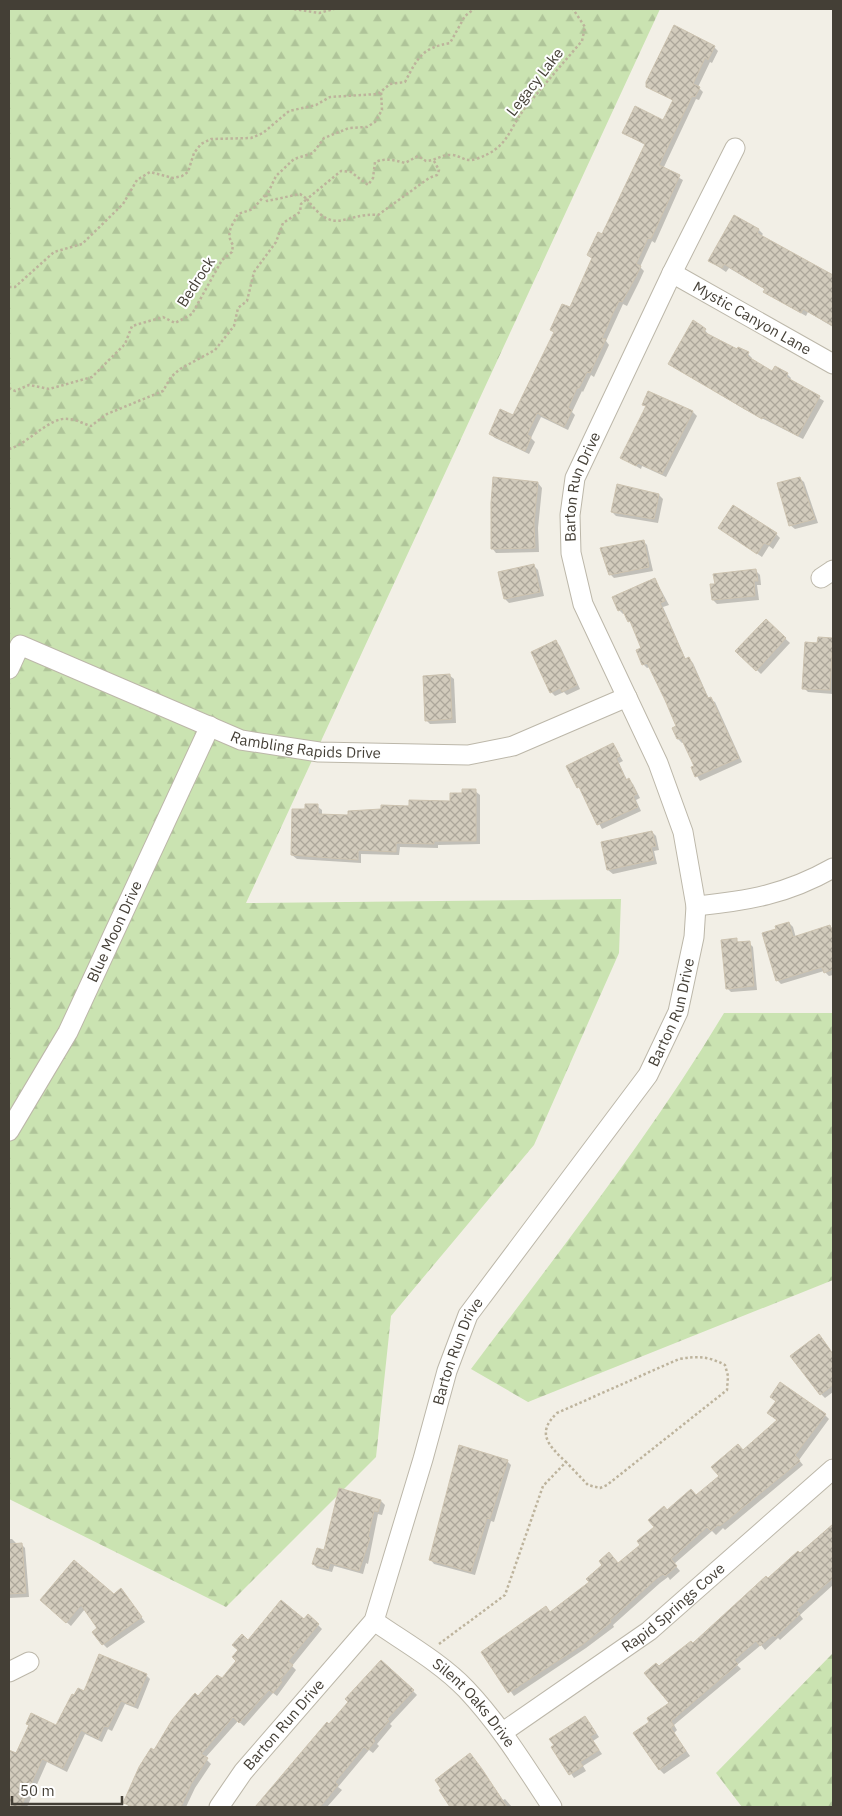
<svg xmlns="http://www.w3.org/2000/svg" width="842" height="1816" font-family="'IBM Plex Sans',sans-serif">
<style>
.forest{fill:url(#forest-firs)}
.shadow{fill:#0003}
.building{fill:url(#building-cross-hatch);stroke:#cdc3b0}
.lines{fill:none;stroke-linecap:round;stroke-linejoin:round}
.minor-casing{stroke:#bcb7a9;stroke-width:21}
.path{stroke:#bdb39c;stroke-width:2.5;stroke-dasharray:2.5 2.5;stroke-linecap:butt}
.minor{stroke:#fff;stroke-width:19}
.labels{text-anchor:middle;stroke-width:4;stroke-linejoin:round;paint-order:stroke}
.street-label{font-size:15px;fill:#443f36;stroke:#fff}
</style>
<defs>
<pattern id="forest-firs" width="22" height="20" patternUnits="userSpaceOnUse" patternTransform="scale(1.25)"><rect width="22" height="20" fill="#cae3b1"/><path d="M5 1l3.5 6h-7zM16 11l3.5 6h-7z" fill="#afc499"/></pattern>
<pattern id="building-cross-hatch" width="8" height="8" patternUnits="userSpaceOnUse" patternTransform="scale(1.25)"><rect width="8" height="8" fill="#d2cbbc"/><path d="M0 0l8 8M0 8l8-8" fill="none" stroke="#aca69a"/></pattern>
</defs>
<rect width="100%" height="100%" fill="#f2efe6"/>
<!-- forest -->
<g class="forest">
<path d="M9,9H660L246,903L621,899L619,953L534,1145L391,1316L376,1457L226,1607L9,1499Z"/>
<path d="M724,1013H833V1280L528,1402L471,1369C558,1253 649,1138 724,1013Z"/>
<path d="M833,1653V1807H742L716,1773Z"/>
</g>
<!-- shadow -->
<g class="shadow">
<path d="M714,47L718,51L712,63L710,62L698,87L703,92L699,100L696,99L663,169L683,180L655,243L652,241L640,267L644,271L639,282L627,306L623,304L606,341L609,345L594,377L591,375L583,392L582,391L572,412L575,415L568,430L541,417L531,438L535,442L529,454L495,438L490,434L514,417L555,333L552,330L570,309L593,259L589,255L603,236L645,145L624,132L664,122L674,101L647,86Z"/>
<path d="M759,230L763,234L761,236L833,278V327L808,312L806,316L769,295L766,290L729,268L726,272L710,261Z"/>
<path d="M702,327L709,335L737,351L748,354L752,358L751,360L773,373L787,374L791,378L790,380L824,401L803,439L744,409L670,364Z"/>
<path d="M649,393L693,412L697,416L666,477L642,466L641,469L622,458L647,407L644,404Z"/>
<path d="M799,478L804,482L818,523L795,529L790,525Z"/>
<path d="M494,479L538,483L542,488L538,528L539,552L496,553L492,548Z"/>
<path d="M659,495L663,499L658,523L616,516L612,512Z"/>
<path d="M719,528L776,534L780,538L773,549L769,546L762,557Z"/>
<path d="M643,541L647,545L653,571L614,578L610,574Z"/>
<path d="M534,566L538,570L544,596L509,603L505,599Z"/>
<path d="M756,571L760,575L761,585H757L759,600L717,604L713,600Z"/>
<path d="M655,579L669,605L663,607L686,660L689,659L693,663L709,699L715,702L742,762L700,781L692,768L696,766L685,742L682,743L678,739V727L650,667L647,668L643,664V648L633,626L626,613L623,614L619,610Z"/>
<path d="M766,621L790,643L761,674L737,651Z"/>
<path d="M832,639L833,694L808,692L804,688Z"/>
<path d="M556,642L560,646L580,689L567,695L564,692L555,696L551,692Z"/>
<path d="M449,675L454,679L456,723L430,724L426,720Z"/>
<path d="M613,745L623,761L619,763L627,780L633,784L640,798L636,800L641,811L602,829L568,767Z"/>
<path d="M475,791L480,795V844L438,845V848L400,847L399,855L361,854V863L297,859L292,855L306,810L317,806L322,810V815L350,816L451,803Z"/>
<path d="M652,832L656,836L659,850L654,851L657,864L613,874L608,870Z"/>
<path d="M789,923L793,927L796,938L830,926L833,929V975L829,976L824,971L781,984L777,980L778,930Z"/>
<path d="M736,940L740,943H749L753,947L757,990L731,992L727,988Z"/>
<path d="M823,1340L833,1354V1392L825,1398L821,1394Z"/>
<path d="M772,1397L825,1415L829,1419L799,1460L803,1465L725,1530L723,1528L716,1535L712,1531L674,1564L680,1571L670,1580L668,1577L660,1583L613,1625L614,1627L586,1648L514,1696L483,1652L546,1607L551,1613L619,1564L641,1545L667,1511L697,1496L720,1476L743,1451L778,1421L769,1413L776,1402Z"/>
<path d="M507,1461L511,1465L494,1522L491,1521L475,1575L434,1564L430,1559Z"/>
<path d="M381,1501L385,1505L382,1515L378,1514L368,1564L366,1563L363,1574L334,1566L332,1572L317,1568L313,1564Z"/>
<path d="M833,1524V1585L800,1615L803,1619L780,1640L778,1638L765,1650L761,1645L737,1665L741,1669L674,1725L677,1730L674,1733L690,1756L664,1774L659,1769L651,1722L670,1704L659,1668L693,1645Z"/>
<path d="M9,1539H12L17,1544H21L25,1548L29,1597L9,1598Z"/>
<path d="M121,1590L145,1622L107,1648L103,1644L99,1629L85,1609L71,1626L46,1604L113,1595Z"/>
<path d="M304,1621L318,1625L322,1629L292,1666L296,1670L277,1696L273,1693L244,1726L238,1721L205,1758L211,1764L195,1788L186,1807H129L125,1802L154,1752L198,1698L222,1680L238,1661L248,1641Z"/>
<path d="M146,1675L150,1679L138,1709L125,1704L112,1731L108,1729L102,1742L85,1734L67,1772L47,1762L27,1807H9V1752L16,1755L30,1726L27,1724L57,1727L84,1693Z"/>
<path d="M413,1691L417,1695L390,1724L392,1726L377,1744L379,1746L373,1753L369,1750L338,1787L342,1790L327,1807H256L327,1724L329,1725Z"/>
<path d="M589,1722L599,1737L593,1741L602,1754L583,1766L586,1771L574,1778L553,1747Z"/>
<path d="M474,1759L503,1800L505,1799L512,1807H451L441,1791Z"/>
</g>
<!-- building -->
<g class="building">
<path d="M674,25L715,46L708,60L705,58L693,84L700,87L695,97L692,96L659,165L680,175L651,239L648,238L636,264L641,266L635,278L622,302L619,301L613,313L602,338L606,339L590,373L587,372L579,388H577L568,408L572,410L564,427L537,413L527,435L531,437L525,451L489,434L500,409L513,415L554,332L550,330L562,304L570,307L592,258L587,255L598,232L602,234L645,144L622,133L635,106L663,120L673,100L646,87V82Z"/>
<path d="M734,215L759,229L757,233L833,275V326L803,309L801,313L763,292L765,289L724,264L722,268L708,261Z"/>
<path d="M693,320L702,326L706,329L704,332L737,349L738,347L749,352L747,356L772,371L775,366L788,373L786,377L820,396L798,436L763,417L762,419L668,364Z"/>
<path d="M648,391L693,411L662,474L638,463L636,466L620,458L646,406L642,405Z"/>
<path d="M493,477L538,482L534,523L535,548L491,549V503Z"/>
<path d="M800,477L815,519L789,526L777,483Z"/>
<path d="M617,484L659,494L654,519L611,512Z"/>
<path d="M733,505L777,533L769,545L764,543L757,554L718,528Z"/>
<path d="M644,540L649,567L609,575L600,548Z"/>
<path d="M534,564L540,592L504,599L498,572Z"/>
<path d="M756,569L758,581H754L755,596L712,600L710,584H715L713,574Z"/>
<path d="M655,578L665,601L660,603L685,659L689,657L708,698L711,697L739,758L695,777L691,767L694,766L681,738L677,739L672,728L676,726L665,700L647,663L642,665L636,650L641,648L630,621L628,622L622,609L618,611L612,597Z"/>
<path d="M766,619L786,638L756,671L735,651Z"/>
<path d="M818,637L833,638L830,690L802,689L805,642L817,643Z"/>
<path d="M556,640L577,685L562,692L560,688L550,693L531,652Z"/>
<path d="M450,674L452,719L425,721L423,676Z"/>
<path d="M613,743L620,756L616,758L626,780L629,778L637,794L633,796L638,807L597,825L579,787L577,788L566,766Z"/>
<path d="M462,789H476V841H434V844L396,843V852L358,850V860L291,855L292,809H305V804H318V814L348,815V811L381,809V805L409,806V800L450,801V793H462Z"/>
<path d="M652,831L656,846L651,847L654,860L607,870L601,842Z"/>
<path d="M789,922L793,937L830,925L833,934V969L824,973L822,967L776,981L762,933L776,929L775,926Z"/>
<path d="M737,938V942L750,941L754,986L726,989L721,940Z"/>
<path d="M819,1334L833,1354V1385L820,1395L790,1356Z"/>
<path d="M780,1382L826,1414L795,1455L800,1461L720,1526L718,1525L711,1531L707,1527L671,1559L677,1566L665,1576L663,1574L656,1579L610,1620L611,1622L582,1645L508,1693L481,1652L546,1606L550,1612L589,1582L586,1579L602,1565L599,1561L609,1552L618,1563L640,1545L637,1541L654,1527L648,1520L664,1506L667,1510L691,1489L696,1495L719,1476L711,1467L738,1444L743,1450L777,1420L767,1413L776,1401L770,1397Z"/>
<path d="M459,1445L508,1460L490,1519L487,1518L471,1572L429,1560Z"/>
<path d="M339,1488L381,1500L378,1512L374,1511L368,1537L370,1538L359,1571L330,1563L328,1569L312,1564L317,1548L324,1550Z"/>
<path d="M833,1524V1578L796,1610L800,1614L775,1637L773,1635L760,1646L756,1641L734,1660L738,1664L671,1721L674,1726L671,1728L686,1751L659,1770L633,1733L649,1722L647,1718L669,1703L644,1673L656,1663L659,1666L691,1641L693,1643L766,1576L768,1578L798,1551L800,1553Z"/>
<path d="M22,1543L26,1593L9,1594V1544Z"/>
<path d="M74,1560L114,1594L121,1588L142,1617L102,1645L92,1632L97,1628L81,1605L66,1623L40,1600Z"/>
<path d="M281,1600L304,1619L308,1614L319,1624L288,1661L293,1665L280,1680L282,1682L273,1693L269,1690L239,1723L233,1717L201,1754L208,1758L191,1784L181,1807H134L123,1803L139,1767L151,1748L154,1750L172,1720L195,1693L198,1696L217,1675L222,1678L236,1661L232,1657L238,1650L232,1645L242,1634L248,1640Z"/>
<path d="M99,1654L147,1674L134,1706L121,1701L108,1727L104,1726L98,1739L81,1730L63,1768L42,1759L21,1807H9V1750L16,1753L29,1725L26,1724L31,1713L56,1725L72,1694L74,1695L78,1688L84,1691Z"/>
<path d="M381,1660L414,1690L387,1719L389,1721L373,1739L375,1741L368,1750L364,1747L335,1782L338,1785L320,1807H255L327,1722L329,1724L348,1702L345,1699Z"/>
<path d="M585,1716L596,1733L590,1736L599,1750L580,1762L583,1766L569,1775L551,1747L554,1745L549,1739Z"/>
<path d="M470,1753L482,1769L507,1807H450L439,1790L441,1789L435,1780Z"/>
</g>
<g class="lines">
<defs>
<g id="minor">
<path id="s1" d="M672,273L833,364"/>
<path d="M821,578L833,570"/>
<path id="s2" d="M9,669L20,645L241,740L319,752L468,755L513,746L627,697"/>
<path d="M696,906C748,901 787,894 833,868"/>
<path id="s3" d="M9,1131L68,1032L210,726"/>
<path id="s4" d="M374,1621C404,1642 440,1662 466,1689C500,1725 525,1766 552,1807"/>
<path d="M9,1672L29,1662"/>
<path id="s5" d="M503,1732L649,1631L833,1469"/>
<path id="s6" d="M219,1807L243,1772L374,1621L423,1459L447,1371L468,1315L648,1075L678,1012L694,937L696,906L683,832L658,763L583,604L571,553L570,515L575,478L672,273L735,148"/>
</g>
</defs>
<!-- minor casing -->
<use href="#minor" class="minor-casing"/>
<!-- path -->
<g class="path">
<path d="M294,9L319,13L334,9"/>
<path d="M434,161L439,170L437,175L429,178L378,215C344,212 335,238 307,199L341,171L351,172L368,185L373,178L375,162C386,158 394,160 405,163L418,156L426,161C435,161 442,154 451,155C461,155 465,163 476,159C509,148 508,130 525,108C544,85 563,63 582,41L585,27L573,9"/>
<path d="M9,287H15L54,252L82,244L123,204L137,180L150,172L173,178L182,176L188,172L194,153L201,144L211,139L251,138L263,133L289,111L316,105L330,97L378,94L390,84L405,82C418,57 422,48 450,43L465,16L474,9"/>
<path d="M9,388L15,391L29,385L49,389L92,377L125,344L132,326L163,317L175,323L192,314L222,260L232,252L233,245C225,233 232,226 238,214L253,209L265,195"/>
<path d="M9,449C28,444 50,416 68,419C75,419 84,424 91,426L107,414L163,391L171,377L180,369L215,350L234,326L238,308L247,301L254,272L276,242L283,223L300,212L301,204L307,199L300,194L267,201L266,197L276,176L294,159L313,153L324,138L349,128L367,127L375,122L382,110L381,91"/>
<path d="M439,1644L505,1595L543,1486L566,1462L588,1485L600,1488L607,1485L727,1390L728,1376L725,1365C708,1356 697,1356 679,1359L557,1413C536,1433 548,1445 566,1462"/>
</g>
<!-- minor -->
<use href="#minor" class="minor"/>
</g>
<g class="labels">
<!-- street labels -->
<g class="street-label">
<text transform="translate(535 82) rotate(-52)" y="5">Legacy Lake</text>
<text transform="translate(196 282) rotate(-57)" y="5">Bedrock</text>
<text dy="5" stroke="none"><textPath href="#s1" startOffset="92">Mystic Canyon Lane</textPath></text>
<text dy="5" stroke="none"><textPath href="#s6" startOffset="1485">Barton Run Drive</textPath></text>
<text dy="5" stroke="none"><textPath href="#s2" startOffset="332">Rambling Rapids Drive</textPath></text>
<text dy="5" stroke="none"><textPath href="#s3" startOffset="226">Blue Moon Drive</textPath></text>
<text dy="5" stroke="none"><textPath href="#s6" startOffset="930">Barton Run Drive</textPath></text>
<text dy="5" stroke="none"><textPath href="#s6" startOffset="525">Barton Run Drive</textPath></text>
<text dy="5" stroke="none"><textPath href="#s5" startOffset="211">Rapid Springs Cove</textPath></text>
<text dy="5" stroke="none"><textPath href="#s4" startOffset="130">Silent Oaks Drive</textPath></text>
<text dy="5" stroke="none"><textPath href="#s6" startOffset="105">Barton Run Drive</textPath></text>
</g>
</g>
<!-- border -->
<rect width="842" height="1816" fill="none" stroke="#443f36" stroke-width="20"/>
<!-- scale -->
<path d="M12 1796v8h110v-8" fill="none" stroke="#443f36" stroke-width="2.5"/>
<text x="20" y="1796" font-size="15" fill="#443f36" stroke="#ffffff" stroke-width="4" paint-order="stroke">50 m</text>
</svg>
